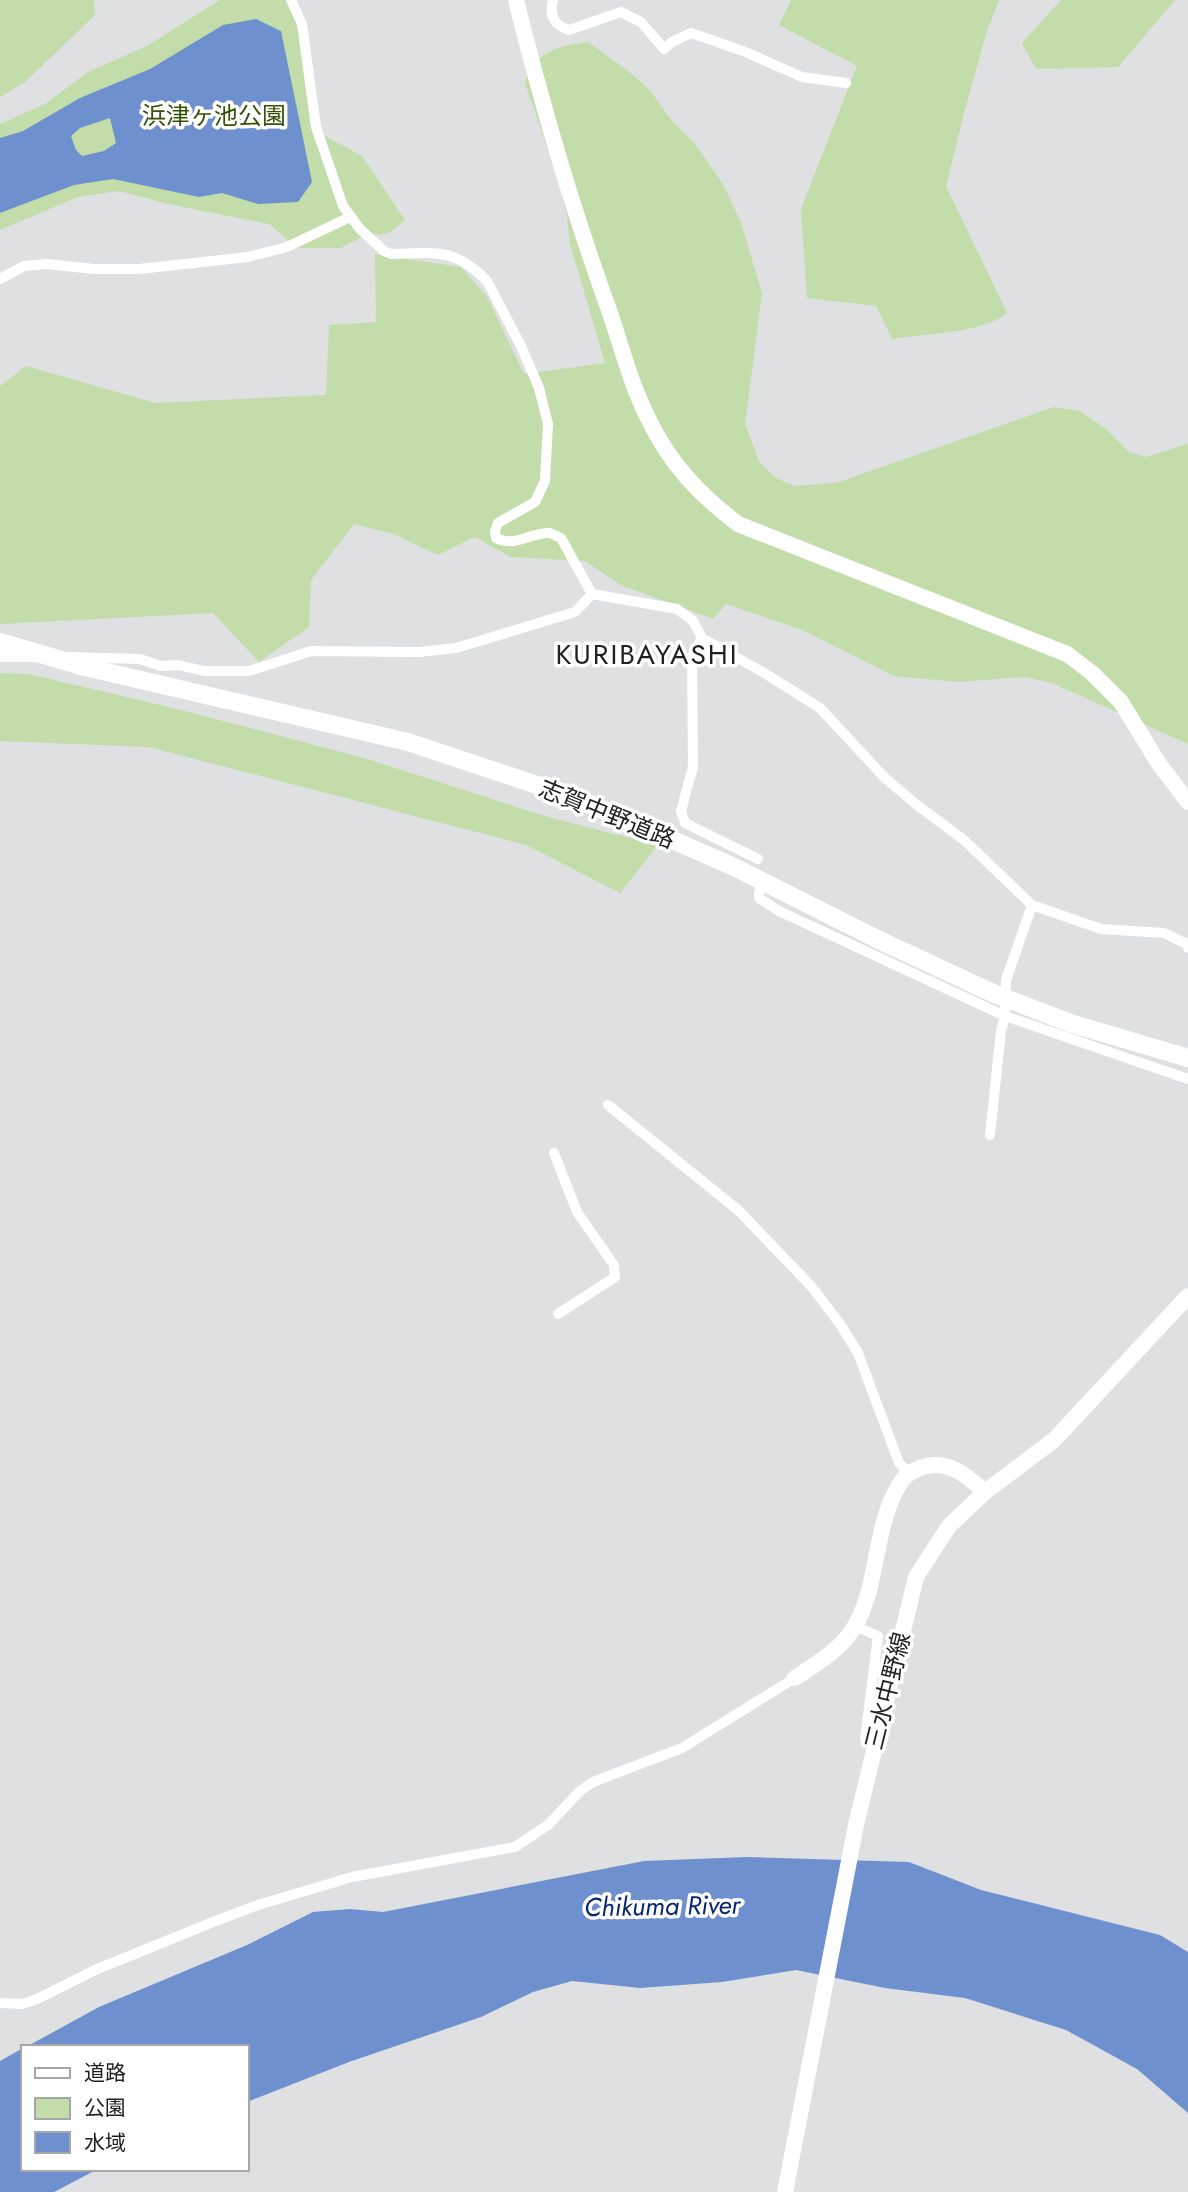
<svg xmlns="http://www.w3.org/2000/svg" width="1188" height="2192" font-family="Jost,'Noto Sans JP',sans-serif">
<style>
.green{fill:#c2dda9}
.water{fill:#6f90ce;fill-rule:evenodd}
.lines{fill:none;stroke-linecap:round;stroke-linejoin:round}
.street{stroke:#fff;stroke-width:10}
.secondary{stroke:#fff;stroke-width:16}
.primary{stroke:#fff;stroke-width:18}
.labels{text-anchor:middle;stroke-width:7;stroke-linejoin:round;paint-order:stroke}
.park-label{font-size:24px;fill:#335205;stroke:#fff}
.street-label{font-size:24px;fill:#1f2020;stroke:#fff}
.water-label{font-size:26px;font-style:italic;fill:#072871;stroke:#fff}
.quarter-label{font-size:28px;letter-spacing:2px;fill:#1f2020;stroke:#fff}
</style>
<rect width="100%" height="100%" fill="#dee0e2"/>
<!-- green -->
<g class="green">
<path d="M0,0H94L95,15L25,82L0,97Z"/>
<path d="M220,0H286L299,24L314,130L362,156L405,220L389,233L364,236L341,248H297L269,224L168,204L119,191L78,197L0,230V124L45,104L88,72L147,46Z"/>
<path d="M791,0H999L986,34L964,113L946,186L1007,313C984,333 923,334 892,339L876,306L807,298L801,209L857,66L779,25Z"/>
<path d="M1061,0H1175L1118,67L1036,69L1022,43Z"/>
<path d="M588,42L627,70L649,89L672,121L696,145L724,186L741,223L762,293L745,424L759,461L774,477L794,486L836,483L1054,407L1080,411L1106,429L1129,452L1146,457L1188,444V744L1052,683L1026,677L958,682L894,676L800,629L726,604L713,619L621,585L585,561L511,557L475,537L438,555L393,534L354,524L311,580L309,627L259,662L213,613L0,624V386L26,366L155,403L326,395L329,325L376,322L375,254L461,267L487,297L524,374L605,363L570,244L567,216L558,179L525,83C533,52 559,46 588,42Z"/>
<path d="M0,673L29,674L185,711L364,758L548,817L658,845L620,893L526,845L149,747L0,741Z"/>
</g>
<!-- water -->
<g class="water">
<path d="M256,19L281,31L312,182L298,202L258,204L222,193L199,197L113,179L74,185L0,213V138L23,131L80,98L150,69L223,25ZM110,118L116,143L104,151L82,156L76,150L71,136L80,128Z"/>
<path d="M747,1857L909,1862L981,1890L1160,1935L1188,1952V2113L1137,2069L1066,2030L965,1998L885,1988L796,1970L722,1982L640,1988L572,1981L533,1992L481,2017L349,2062L247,2102V2047H26L99,2007L247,1945L313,1912L350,1909L383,1912L644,1861Z"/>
<path d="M23,2048V2169H98L54,2192H0V2061Z"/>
</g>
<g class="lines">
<!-- street -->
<g class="street">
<path d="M291,0L302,24L316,127L343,206L360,229L384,251L391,254C435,253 454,247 487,281L521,346L539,388L548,424L545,481L535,502L498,523L495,531L496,538C516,548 530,532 550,533L561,538L592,594L677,609L693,621L702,638L766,674L820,708L885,778L917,805L964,840L1032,905L1101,929L1164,933L1187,944L1188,948"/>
<path d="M553,0C549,15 554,25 569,30L621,12L641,22L664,49L672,42L691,33L743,51L802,77L846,83"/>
<path d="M0,279L24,266L47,264L94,269H139L248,257L287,247L350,217"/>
<path d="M702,638L692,656L693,767L681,811L685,823L758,859"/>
<path d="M0,657H33"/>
<path d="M70,657L140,659L161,666L178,665L204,671H249L311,651L419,652L456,648L575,612L592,594"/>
<path d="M759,892V898L779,911L1005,1016L1188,1079"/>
<path d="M608,1105L738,1210L811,1286L840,1324L858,1353L899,1463L909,1473"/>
<path d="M990,1135L1001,1031L1005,1016L1006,980L1032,905"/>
<path d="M554,1153L577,1212L614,1265L615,1277L558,1314"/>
<path d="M855,1626L878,1636L865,1739L876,1744"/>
<path d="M0,2003L22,2004L37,1999L95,1970L213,1922L255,1906L352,1877L515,1847L548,1825L580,1791L593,1782L682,1748L795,1678"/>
</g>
<!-- secondary -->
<g class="secondary">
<path d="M516,0C542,105 572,208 609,310C621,345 632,388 649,420C670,464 700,495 738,524L1067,654L1092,673L1121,702L1159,764L1188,802"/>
<path d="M795,1678C817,1663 841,1650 855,1626C880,1583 873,1521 903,1479C907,1473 914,1471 920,1468C947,1458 966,1475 985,1492"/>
<path d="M785,2192L856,1825L916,1577L949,1526L985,1492L1054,1440L1188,1296"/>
</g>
<!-- primary -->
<path class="primary" d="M0,642L85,667L408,742L579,799L732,866L877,939L995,994L1070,1023L1188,1058"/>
</g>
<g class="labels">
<!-- park labels -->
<g class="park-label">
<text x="214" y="124">浜津ヶ池公園</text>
</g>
<!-- street labels -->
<g class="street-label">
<text transform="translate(607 814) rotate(22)" y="8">志賀中野道路</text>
<text transform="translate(888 1691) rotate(-76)" y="8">三水中野線</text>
</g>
<!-- water labels -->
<g class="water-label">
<text transform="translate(662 1906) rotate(-1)" y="9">Chikuma River</text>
</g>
<!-- quarter labels -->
<g class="quarter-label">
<text x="647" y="664">KURIBAYASHI</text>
</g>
</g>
<!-- legend -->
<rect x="21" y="2045" width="228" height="126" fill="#ffffff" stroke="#a5a6a6" stroke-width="2"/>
<rect x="35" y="2068" width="35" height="10" fill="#ffffff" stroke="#a5a6a6" stroke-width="2"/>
<text x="84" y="2080" font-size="21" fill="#1f2020">道路</text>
<rect x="35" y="2098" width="35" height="21" fill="#c2dda9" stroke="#a5a6a6" stroke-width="2"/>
<text x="84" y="2115" font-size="21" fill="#1f2020">公園</text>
<rect x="35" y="2132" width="35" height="21" fill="#6f90ce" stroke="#a5a6a6" stroke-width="2"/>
<text x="84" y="2150" font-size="21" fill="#1f2020">水域</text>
</svg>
